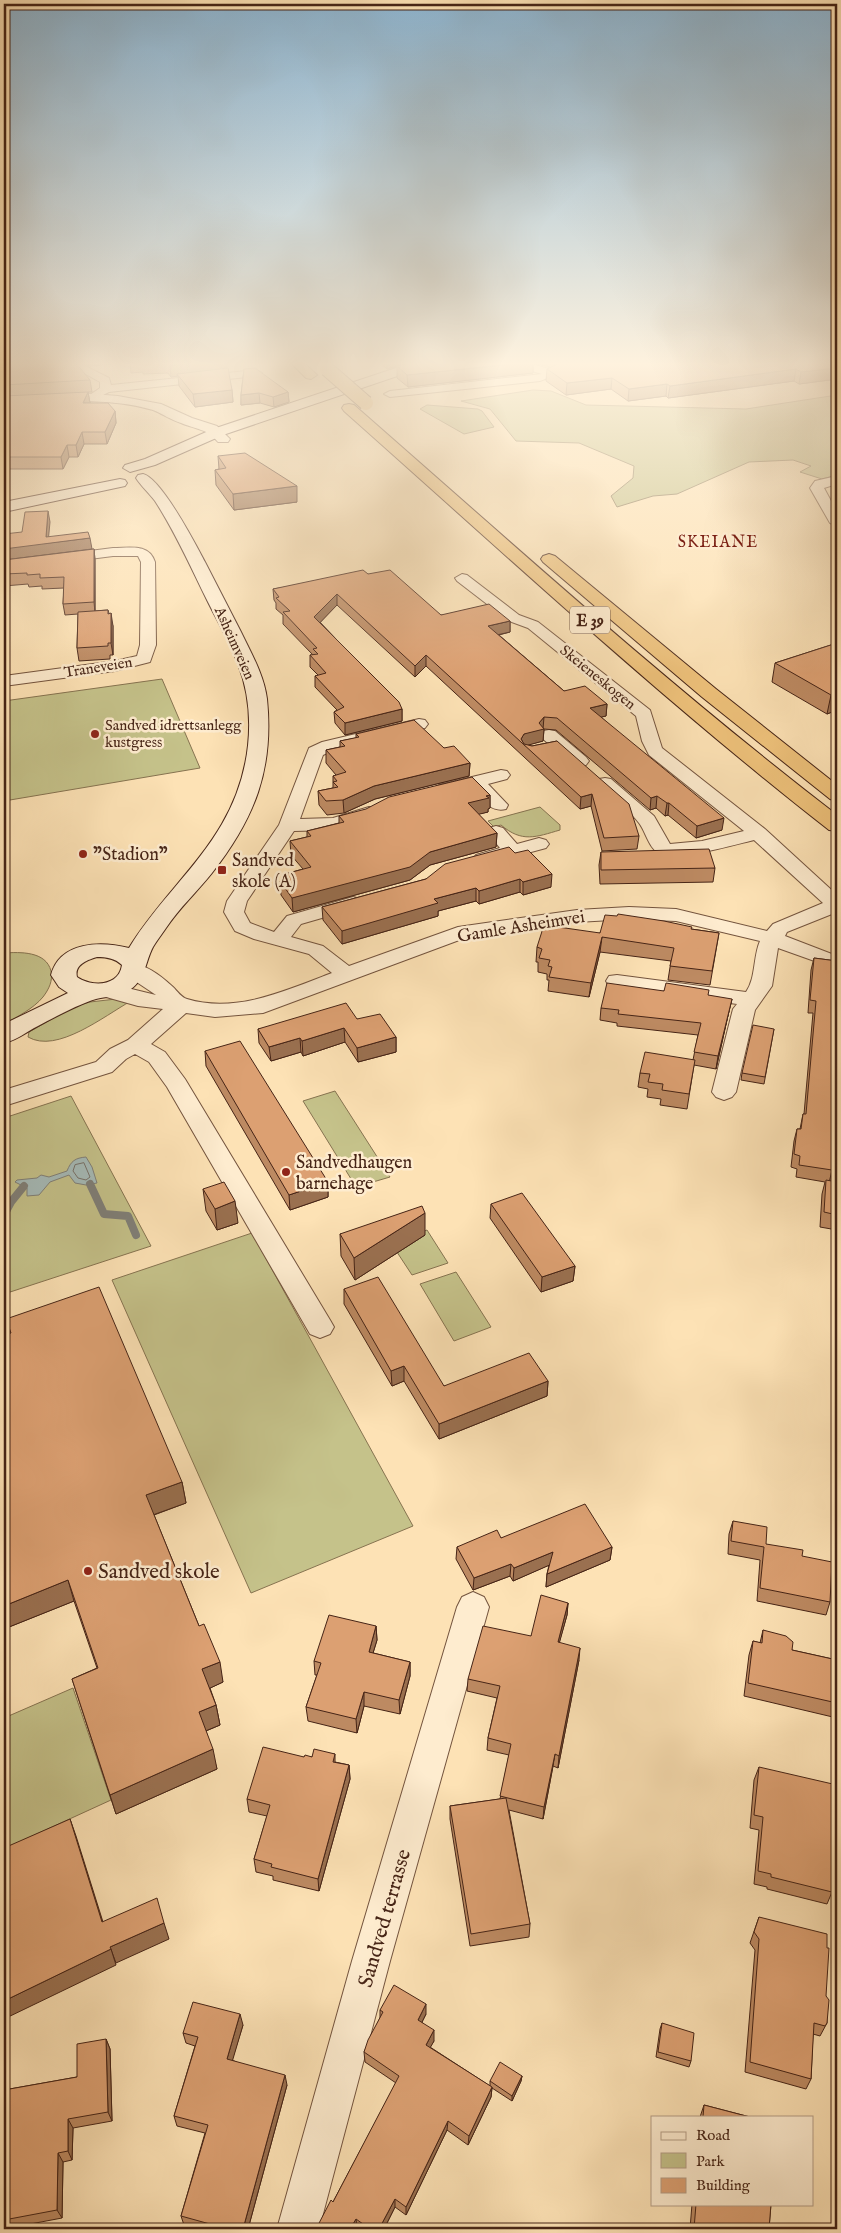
<svg xmlns="http://www.w3.org/2000/svg" width="841" height="2233" font-family="'IM FELL English',serif">
<style>
.green{fill:#c5c28a;stroke:#867350}
.water{fill:#a5bbb9;stroke:#7f7f78}
.lines{fill:none;stroke-linecap:round;stroke-linejoin:round}
.shore{stroke:#767068;stroke-width:1}
.stream{stroke:#7f7f78;stroke-width:8}
.minor-casing{stroke:#74543e;stroke-width:2}
.tertiary-casing{stroke:#74543e;stroke-width:2}
.secondary-casing{stroke:#462416;stroke-width:2}
.motorway-casing{stroke:#462416;stroke-width:2}
.minor{fill:#feeccf;fill-rule:evenodd}
.tertiary{fill:#feeccf;fill-rule:evenodd}
.secondary{fill:#feeccf;fill-rule:evenodd}
.motorway{fill:#eec17a;fill-rule:evenodd}
.motorway-bridge-casing{stroke:#462416;stroke-width:16;stroke-linecap:butt}
.motorway-bridge{stroke:#eec17a;stroke-width:14}
.wall{fill:#bd8a62;stroke:#462416}
.shaded-wall{fill:#9a7050;stroke:#462416}
.building{fill:#dca072;stroke:#462416}
.poi-dot{fill:#8f2418;stroke:#feeccf;stroke-width:2}
.labels{text-anchor:middle;stroke-width:5;stroke-linejoin:round;paint-order:stroke}
.far-street-label{font-size:15px;fill:#462416;stroke:#feeccf}
.far-poi-label{font-size:15px;fill:#462416;stroke:#feeccf;text-anchor:start}
.far-quarter-label{font-size:16px;letter-spacing:1px;fill:#7a1f14;stroke:#feeccf}
.shield{fill:#feeccf;stroke:#7d604e;stroke-width:1}
.shield-label{font-size:16px;font-weight:bold;fill:#462416}
.poi-label{font-size:18px;fill:#462416;stroke:#feeccf;text-anchor:start}
.street-label{font-size:18px;fill:#462416;stroke:#feeccf}
.near-poi-label{font-size:21px;fill:#462416;stroke:#feeccf;text-anchor:start}
.near-street-label{font-size:21px;fill:#462416;stroke:#feeccf}
</style>
<rect width="100%" height="100%" fill="#fde2b5"/>
<filter id="stains"><feTurbulence type="fractalNoise" baseFrequency=".004" numOctaves="4"/><feColorMatrix values="0 0 0 0 .2 0 0 0 0 .09 0 0 0 0 .02 0 0 0 .5 -.17"/></filter>
<radialGradient id="worn" r=".72"><stop offset=".6" stop-color="#630" stop-opacity="0"/><stop offset="1" stop-color="#630" stop-opacity=".3"/></radialGradient>
<!-- green -->
<g class="green">
<path d="M533,390L551,391L586,405L746,409L837,395V415L833,416L837,419V475L822,479L800,472L811,466L793,460L749,462L677,494L653,496L617,507L611,496L633,478L634,466L579,443L516,441L490,409L461,401Z"/>
<path d="M427,405L478,409L482,411L494,427L464,434L420,409Z"/>
<path d="M162,679L200,768L4,801V701Z"/>
<path d="M540,807L560,825V830C536,837 522,843 501,825L494,827L488,821Z"/>
<path d="M4,953C20,952 46,951 51,971C53,981 49,989 43,997C33,1009 18,1016 5,1024Z"/>
<path d="M116,999L131,1001C104,1016 57,1054 28,1037L29,1032L73,1007L90,1002Z"/>
<path d="M335,1091L390,1177L356,1187L303,1101Z"/>
<path d="M71,1096L151,1246L4,1294V1118Z"/>
<path d="M427,1230L448,1263L412,1275L391,1243Z"/>
<path d="M252,1233L413,1526L251,1593L112,1280Z"/>
<path d="M456,1272L491,1327L454,1341L420,1284Z"/>
<path d="M73,1688L111,1800L4,1849V1718Z"/>
</g>
<!-- water -->
<path class="water" d="M86,1157L92,1167L97,1183L86,1185L75,1183L69,1175L50,1182L39,1195L27,1196V1188L15,1182L17,1180L37,1178L41,1175L49,1177L67,1171C71,1161 75,1158 86,1157Z"/>
<g class="lines">
<!-- shore -->
<path class="shore" d="M84,1163L90,1177L86,1180L78,1178L73,1171L75,1165Z"/>
<!-- stream -->
<g class="stream">
<path d="M90,1184L104,1214L128,1216L136,1235"/>
<path d="M4,1215L11,1202L24,1186"/>
</g>
<defs>
<g id="minor">
<path d="M64,362H77L109,378L111,385L256,370L262,373L256,376L109,392L93,400L87,397L100,388V382Z"/>
<path d="M508,362H524L553,370L555,375L540,381L390,397L384,394L390,391L542,374L509,364Z"/>
<path d="M837,476V484L824,488L837,512V527L830,523L810,488L815,481Z"/>
<path d="M113,548C130,548 149,543 155,562L156,645L150,662L115,671L4,686V676L115,661L137,656L140,645L141,562L138,556H113L4,570V562Z"/>
<path d="M462,574L467,575L519,615L538,622L650,710L662,748L765,829L837,895V912L787,932L785,936L837,956V969L778,948L772,986L755,1010L736,1092L732,1097L724,1100L716,1097L712,1092L733,1009L737,1004L617,987L609,986L606,981L609,976L617,975L746,992C756,978 753,957 760,941L676,921L629,919L577,922L462,939L263,1013L215,1017L186,1013L151,1044L165,1052L185,1079L330,1320L334,1327L330,1334L320,1338L310,1334L167,1087L149,1062L135,1054L126,1059L112,1072L4,1106V1090L96,1062L110,1049L128,1040L163,1009L138,1006L99,995L96,990L99,985L107,983L156,995L126,975L123,970L126,965C143,961 161,976 173,987C177,991 182,998 187,999C236,1014 287,990 332,973L309,954L254,939L235,931L224,912L227,901L279,825L309,748L322,742L419,719L425,720L428,724L425,728L334,750L323,755L300,819L333,818L369,807L376,809L378,813L376,817L334,830L294,831L247,901L244,912L250,923L274,932L287,916L353,897L360,899L363,903L360,907L301,924L291,937L323,946L349,966L458,927L577,910L629,907L676,909L767,931L773,924L823,903L754,840C737,844 675,862 660,854C649,849 646,832 639,823C629,809 611,798 599,787L596,783L599,779L605,778L611,779L654,816L670,844L702,841L744,831L649,755L642,741L636,716L528,628L509,621L457,581L455,578Z"/>
<path d="M549,730L555,731L586,757L589,761L586,765H574L543,739L540,735L543,731Z"/>
<path d="M501,770L507,771L510,775L507,779L488,784L508,805L506,809C490,813 481,798 472,788L445,794L439,793L436,789L439,785Z"/>
<path d="M496,826L503,828L517,844L539,838L546,840L549,844L546,848L490,863L483,865L476,863L473,859L476,855L500,848L487,832L489,828Z"/>
<path d="M473,1592L484,1597L489,1607L390,1961L319,2229H277L352,1961L457,1607L462,1597Z"/>
</g>
<path id="tertiary" d="M80,393L118,396L161,404L192,418L217,426L230,439L228,442H218C208,429 195,429 181,423C171,420 163,414 153,410C105,396 53,402 4,406V398Z"/>
<g id="secondary">
<path d="M414,362H432L430,365L223,435L155,465L130,472L123,468L125,465L145,459L213,429Z"/>
<path d="M143,474C161,478 195,543 205,562C217,585 229,609 241,632C251,653 264,675 267,699C274,769 255,818 212,873C197,892 179,908 166,928C162,934 157,940 153,947C145,962 146,978 131,989C121,997 108,996 96,999C79,1004 53,1018 38,1026C26,1032 17,1040 4,1043V1024L68,993L59,987L51,975C60,941 101,941 129,948C156,903 196,869 222,824C250,776 258,716 238,664C230,643 218,622 208,602C191,568 176,533 155,501C149,493 141,486 136,478L138,475ZM97,957C106,957 115,958 122,965C119,987 91,987 77,977C74,965 87,960 97,957Z"/>
<path d="M120,479L125,480L127,483L125,486L4,512V502Z"/>
</g>
<g id="motorway">
<path d="M290,362H303L317,375L311,379L306,378Z"/>
<path d="M349,404L354,405C513,544 669,686 837,815V831L829,830C660,698 504,553 344,411L342,408L344,405Z"/>
<path d="M549,554L555,556L716,689L837,785V801L830,799L702,697L543,562L541,559L543,556Z"/>
</g>
</defs>
<!-- minor casing -->
<use href="#minor" class="minor-casing"/>
<!-- tertiary casing -->
<use href="#tertiary" class="tertiary-casing"/>
<!-- secondary casing -->
<use href="#secondary" class="secondary-casing"/>
<!-- motorway casing -->
<use href="#motorway" class="motorway-casing"/>
<!-- minor -->
<use href="#minor" class="minor"/>
<!-- tertiary -->
<use href="#tertiary" class="tertiary"/>
<!-- secondary -->
<use href="#secondary" class="secondary"/>
<!-- motorway -->
<use href="#motorway" class="motorway"/>
<defs>
<path id="motorway-bridge" d="M327,369L366,403"/>
</defs>
<!-- motorway-bridge casing -->
<use href="#motorway-bridge" class="motorway-bridge-casing"/>
<!-- motorway-bridge -->
<use href="#motorway-bridge" class="motorway-bridge"/>
</g>
<!-- wall -->
<g class="wall">
<path d="M4,362L90,380L92,392H88L90,403L115,411L116,423L107,444H84L78,457H69L63,469H9L4,479Z"/>
<path d="M81,362H226V369L232,390L233,402L195,407L179,386L178,376L171,377L168,373L143,374V372L131,373L130,362L90,366Z"/>
<path d="M379,362H409L387,369Z"/>
<path d="M411,362H837V379L799,384L794,381L668,398L666,396L628,401L611,389L566,395L546,381L547,369L550,367L533,363V373L408,387L397,378V366Z"/>
<path d="M244,369L288,392L289,402L274,407L260,403L241,405V395Z"/>
<path d="M218,456L297,502L234,510L216,485L215,470L219,469Z"/>
<path d="M94,549L95,560V611L108,610L113,626V655H110V659L79,661L77,648L78,614L65,615L63,604L64,588L42,589V586L29,587L28,584L4,586V560Z"/>
<path d="M368,574L441,615L510,621V632L499,635L564,691L607,704L606,716L601,717L722,830L696,838L668,815L665,816L656,808L650,810L556,730L544,729L543,741L527,745L532,746L557,741L639,836L637,849L602,851L591,806L580,809L426,666L415,677L337,605L320,622L402,709V721L345,735L335,723L334,712L337,710L315,687V676L318,675L310,667V655H313L283,624V615L276,609V603L274,600L273,589Z"/>
<path d="M4,624H5L9,639L6,669H4Z"/>
<path d="M837,643V710L827,714L772,682L775,663Z"/>
<path d="M356,734L444,748L470,763L469,776L375,799L344,813L327,815L319,805L318,791L333,788V776L336,775L326,763V750L340,747V741L356,738Z"/>
<path d="M490,795V808L488,809V812L478,814L497,833L496,847L430,865L410,880L293,912L281,895L280,881L286,879L285,874L303,869L291,855L290,841L307,837V831L339,823V816Z"/>
<path d="M601,852L715,868L713,882L600,884L599,865Z"/>
<path d="M515,853L551,887L523,895L520,892L479,904L476,901L438,911V916L342,944L323,920L322,907L426,879Z"/>
<path d="M837,912V931L832,927L835,913Z"/>
<path d="M691,929L719,933L710,985L668,980L671,961L600,952L589,997L548,991L549,980H547V974L538,972V962H536L537,947L600,933Z"/>
<path d="M814,958L837,961V1175L832,1181L837,1182V1230L820,1227L822,1194L825,1182L796,1177L797,1169L791,1167L794,1141L797,1129H800L803,1114H804L813,1013H808L811,970Z"/>
<path d="M664,991L708,995L729,1011L716,1069L694,1065L687,1109L660,1105L661,1099L647,1097L648,1089L638,1087L640,1073L693,1060L698,1035L617,1026V1023L600,1020L601,1008Z"/>
<path d="M357,1019L396,1037V1052L358,1062L345,1042L303,1056L301,1052L271,1061L259,1043L258,1029Z"/>
<path d="M774,1029L764,1084L741,1080L742,1073Z"/>
<path d="M205,1051L328,1182V1197L290,1210L206,1066Z"/>
<path d="M203,1189L238,1223L217,1230L206,1211Z"/>
<path d="M491,1204L575,1266L573,1281L541,1292L490,1218Z"/>
<path d="M340,1234L425,1235L355,1280L341,1256Z"/>
<path d="M344,1289L444,1386L548,1381L547,1396L439,1439L404,1381L392,1386L344,1304Z"/>
<path d="M6,1319L182,1482L186,1503L154,1515L199,1626L223,1682L210,1688L216,1705L220,1725L206,1731L217,1769L116,1814L72,1679L97,1668L74,1601L4,1629V1335L10,1333Z"/>
<path d="M733,1521L766,1544L830,1602L826,1615L757,1601L760,1560L728,1554L729,1534Z"/>
<path d="M501,1538L612,1547L610,1560L546,1587L547,1574L549,1565L513,1581L510,1576L473,1590L456,1559L457,1547Z"/>
<path d="M568,1603L567,1615L559,1643L579,1660L558,1768L553,1766L543,1819L509,1810L530,1924L529,1937L470,1946L450,1819V1806L500,1799L509,1755L487,1750L488,1738L497,1698L467,1691L468,1679L531,1636Z"/>
<path d="M376,1626L377,1640L373,1653L410,1662V1676L400,1714L364,1706L357,1733L308,1721L306,1707L317,1675H315L314,1661Z"/>
<path d="M763,1630L792,1650L837,1660V1718L744,1696L749,1655L753,1641L760,1643Z"/>
<path d="M335,1754V1762L349,1765L350,1779L319,1891L273,1880V1876L256,1872L254,1859L267,1816L249,1812L247,1799L304,1757H312Z"/>
<path d="M759,1767L832,1892L827,1904L767,1889V1887L754,1884L759,1830L750,1828L754,1780Z"/>
<path d="M759,1917L826,1996L827,2023L820,2036L813,2034L811,2079L806,2089L745,2072L755,1950L750,1943Z"/>
<path d="M380,2010L426,2014L422,2022L434,2041L430,2047L490,2086V2081L522,2076L521,2081L512,2101L492,2088L491,2097L468,2145L447,2130L406,2215L395,2207L384,2229H359L357,2227L356,2229H316L333,2202L396,2083L365,2062L364,2052L380,2018Z"/>
<path d="M662,2023L691,2061L689,2067L656,2057L660,2029Z"/>
<path d="M243,2025L232,2060L287,2085L248,2229H201L184,2225L181,2216L205,2133L177,2126L174,2116L195,2046L186,2043L183,2033Z"/>
<path d="M106,2039L110,2049L112,2121L73,2128L72,2160L63,2162L62,2218L4,2229V2090L77,2077Z"/>
<path d="M704,2105L750,2117H700Z"/>
<path d="M692,2204H771L769,2229H690Z"/>
</g>
<!-- shaded-wall -->
<g class="shaded-wall">
<path d="M89,362H130L90,366Z"/>
<path d="M207,362H226L227,371L177,374L178,376L171,377L170,365Z"/>
<path d="M387,362H409L387,369Z"/>
<path d="M533,362V373L408,387L407,375Z"/>
<path d="M837,368V379L799,384L801,372Z"/>
<path d="M796,369L794,381L668,398L670,386Z"/>
<path d="M612,378L611,389L566,395L567,383Z"/>
<path d="M667,384L666,396L628,401L629,389Z"/>
<path d="M232,390L233,402L195,407L193,394Z"/>
<path d="M88,392L90,403H83Z"/>
<path d="M288,392L289,402L274,407L273,397Z"/>
<path d="M259,393L260,403L241,405V395Z"/>
<path d="M115,411L116,423L107,444L105,432Z"/>
<path d="M82,432L84,444L78,457L76,445Z"/>
<path d="M67,445L69,457L63,469L61,457Z"/>
<path d="M7,457L9,469L4,479V462Z"/>
<path d="M297,486V502L234,510L233,494Z"/>
<path d="M48,511L50,522L48,543L90,538L92,549L4,560V549L46,537Z"/>
<path d="M94,549L95,560V613L94,602Z"/>
<path d="M337,594V605L315,628L314,617Z"/>
<path d="M111,613L113,626V655L111,643Z"/>
<path d="M510,621V632L488,637V626Z"/>
<path d="M5,624L6,632L7,627L9,639L6,669L4,657Z"/>
<path d="M426,655V666L415,677V666Z"/>
<path d="M837,693V710L827,714L831,695Z"/>
<path d="M607,704L606,716L589,720L590,708Z"/>
<path d="M402,709V721L345,735V723Z"/>
<path d="M544,717L543,729H544L543,741L525,746L521,739L524,734L539,723Z"/>
<path d="M470,763L469,776L375,799L344,813L343,800L374,786Z"/>
<path d="M592,794L591,806L580,809L581,797Z"/>
<path d="M490,795V808L488,809V812L468,817V803Z"/>
<path d="M657,796L656,808L650,810L651,798Z"/>
<path d="M667,803H669L668,815L665,816Z"/>
<path d="M724,818L722,830L696,838L697,826Z"/>
<path d="M497,833L496,847L430,865L410,880L293,912L292,898L430,852Z"/>
<path d="M552,874L551,887L523,895V882Z"/>
<path d="M520,879V892L479,904V891Z"/>
<path d="M476,888V901L438,911V916L342,944V931L434,899Z"/>
<path d="M602,937L600,952L589,997L591,983Z"/>
<path d="M732,999L729,1011L716,1069L718,1056Z"/>
<path d="M344,1028L345,1042L303,1056L302,1041Z"/>
<path d="M396,1037V1052L358,1062L357,1048Z"/>
<path d="M300,1038L301,1052L271,1061L269,1047Z"/>
<path d="M837,1166V1175L829,1183L832,1170Z"/>
<path d="M328,1182V1197L290,1210L289,1195Z"/>
<path d="M235,1201L238,1223L217,1230L215,1209Z"/>
<path d="M425,1213V1235L355,1280L354,1258Z"/>
<path d="M575,1266L573,1281L541,1292L542,1277Z"/>
<path d="M404,1366V1381L392,1386L391,1371Z"/>
<path d="M548,1381L547,1396L439,1439V1424Z"/>
<path d="M182,1482L186,1503L150,1516L146,1495Z"/>
<path d="M612,1547L610,1560L546,1587L547,1574Z"/>
<path d="M553,1552L552,1564L513,1581L514,1568Z"/>
<path d="M511,1564L510,1576L473,1590L474,1578Z"/>
<path d="M68,1580L74,1601L4,1629V1606Z"/>
<path d="M568,1603L567,1615L556,1655L558,1642Z"/>
<path d="M376,1626L377,1640L369,1666V1652Z"/>
<path d="M580,1648L579,1660L558,1768L559,1756Z"/>
<path d="M220,1662L223,1682L206,1690L202,1669Z"/>
<path d="M410,1662V1676L400,1714L399,1700Z"/>
<path d="M364,1692V1706L357,1733L356,1719Z"/>
<path d="M216,1705L220,1725L203,1732L199,1712Z"/>
<path d="M213,1749L217,1769L116,1814L110,1795Z"/>
<path d="M555,1754L553,1766L543,1819L544,1807Z"/>
<path d="M349,1765L350,1779L319,1891L318,1879Z"/>
<path d="M70,1819L76,1836L108,1938L102,1922Z"/>
<path d="M164,1923L169,1939L116,1963L110,1947Z"/>
<path d="M111,1949L116,1965L4,2019V2001Z"/>
<path d="M426,2004V2014L418,2030V2020Z"/>
<path d="M240,2014L243,2025L230,2069L227,2059Z"/>
<path d="M434,2030V2041L426,2055V2045Z"/>
<path d="M106,2039L110,2049L112,2121L108,2112Z"/>
<path d="M285,2075L287,2085L248,2229H243Z"/>
<path d="M522,2076L521,2081L512,2101V2096Z"/>
<path d="M492,2087L491,2097L468,2145L469,2136Z"/>
<path d="M68,2119L73,2128L72,2160L68,2151Z"/>
<path d="M448,2121L447,2130L406,2215V2207Z"/>
<path d="M58,2153L63,2162L62,2218L57,2210Z"/>
<path d="M395,2199V2207L384,2229H379Z"/>
<path d="M356,2219L357,2227L356,2229H350Z"/>
</g>
<!-- building -->
<g class="building">
<path d="M4,362H75L90,380L4,385Z"/>
<path d="M142,362H207L170,365L167,362L142,363Z"/>
<path d="M411,362H530L407,375L397,366Z"/>
<path d="M556,362H837V368L801,372L796,369L670,386L667,384L629,389L612,378L567,383L547,369L557,364Z"/>
<path d="M228,368L232,390L193,394L177,374Z"/>
<path d="M255,368L288,392L273,397L259,393L241,395L244,369Z"/>
<path d="M88,392L83,403H108L115,411L105,432H82L76,445H67L61,457H7L4,462V396Z"/>
<path d="M245,453L297,486L233,494L215,470L226,468L218,456Z"/>
<path d="M48,511L46,537L88,532L90,538L4,549V534L22,532L25,512Z"/>
<path d="M94,549V602L63,604L64,577L40,578V574L27,575V573L4,574V560Z"/>
<path d="M363,570L368,574L390,570L441,615L489,604L510,621L488,626L564,691L585,686L607,704L590,708L724,818L697,826L669,803H667L657,796L651,798L557,718L544,717L539,723L544,729L524,734L521,739L524,744L532,746L557,741L629,804L639,836L604,838L592,794L581,797L426,655L415,666L337,594L314,617L399,702L402,709L345,723L334,712L344,707L315,676L326,673L310,655L318,654L313,649L317,648L283,612L290,611L276,598L279,597L273,589Z"/>
<path d="M108,610V614L111,613V643H108V646L77,648L78,612Z"/>
<path d="M4,624H5L4,627H7L4,657Z"/>
<path d="M837,643V693L831,695L775,663Z"/>
<path d="M414,720L444,748L454,746L470,763L374,786L343,800L326,801L318,791L338,787L333,782L337,781L333,776L346,772L326,750L345,746L340,741L359,737L356,734Z"/>
<path d="M472,777L490,795L486,796L489,798L468,803L497,833L430,852L410,867L292,898L280,881L289,878L285,874L311,867L290,841L311,836L307,831L344,822L339,816L366,809L389,797Z"/>
<path d="M509,847L515,853L528,850L552,874L523,882L520,879L479,891L476,888L434,899L438,903L342,931L322,907L426,879L445,864Z"/>
<path d="M709,849L715,868L601,870V852Z"/>
<path d="M618,914L664,921L692,927L691,929L719,933L712,971L670,966L674,948L602,937L591,983L549,977L552,967L548,966L550,960L539,958L542,949L537,947L544,925L600,933L605,915L617,916Z"/>
<path d="M814,958L837,961V1166L832,1170L799,1165L800,1156L794,1154L797,1129H801L803,1114H806L816,1001L810,1000Z"/>
<path d="M607,983L664,991L666,983L709,990L708,995L732,999L718,1056L694,1052L701,1023L618,1014L619,1010L601,1008Z"/>
<path d="M346,1003L357,1019L380,1014L396,1037L357,1048L344,1028L302,1041L300,1038L269,1047L258,1029Z"/>
<path d="M753,1025L774,1029L765,1077L742,1073Z"/>
<path d="M240,1041L328,1182L289,1195L205,1051Z"/>
<path d="M645,1052L695,1060L689,1094L662,1090L663,1084L648,1082L650,1074L640,1073Z"/>
<path d="M826,1180L837,1182V1215L824,1212Z"/>
<path d="M224,1182L235,1201L215,1209L203,1189Z"/>
<path d="M522,1193L575,1266L542,1277L491,1204Z"/>
<path d="M422,1206L425,1213L354,1258L340,1234Z"/>
<path d="M378,1277L444,1386L529,1353L548,1381L439,1424L404,1366L391,1371L344,1289Z"/>
<path d="M99,1287L182,1482L146,1495L199,1626L204,1624L220,1662L202,1669L216,1705L199,1712L213,1749L110,1795L72,1679L98,1668L68,1580L4,1606V1335L11,1333L6,1319Z"/>
<path d="M585,1504L612,1547L547,1574L553,1552L514,1568L511,1564L474,1578L457,1547L497,1530L501,1538Z"/>
<path d="M733,1521L767,1527L766,1544L803,1550L802,1556L832,1562L830,1602L760,1588L764,1547L731,1541Z"/>
<path d="M541,1595L568,1603L558,1642L580,1648L559,1756L555,1754L544,1807L500,1796L511,1744L488,1738L500,1686L468,1679L483,1626L531,1636Z"/>
<path d="M329,1615L376,1626L369,1652L410,1662L399,1700L364,1692L356,1719L306,1707L321,1663L314,1661Z"/>
<path d="M763,1630L786,1636L793,1642L792,1650L837,1660V1703L748,1683L753,1641L762,1643Z"/>
<path d="M263,1747L304,1757L305,1755L312,1757L314,1749L335,1754L333,1762L349,1765L318,1879L271,1867L272,1864L254,1859L270,1805L247,1799Z"/>
<path d="M759,1767L837,1785L832,1892L771,1877V1874L758,1871L763,1817L754,1815Z"/>
<path d="M506,1798L530,1924L471,1934L450,1806Z"/>
<path d="M70,1819L102,1922L157,1898L164,1923L110,1947L111,1949L4,2001V1848Z"/>
<path d="M759,1917L827,1934V1948H829L826,1996L829,2000L827,2023L825,2026L814,2023L811,2079L750,2062L759,1939L754,1932Z"/>
<path d="M394,1985L426,2004L418,2020L434,2030L426,2045L492,2087L469,2136L448,2121L406,2207L395,2199L379,2229H370L356,2219L350,2229H316L331,2200L333,2202L399,2076L364,2052L368,2040L383,2012L380,2010Z"/>
<path d="M193,2002L240,2014L227,2059L285,2075L243,2229H228L181,2216L208,2125L174,2116L198,2037L183,2033Z"/>
<path d="M662,2023L694,2033L691,2061L658,2052Z"/>
<path d="M106,2039L108,2112L68,2119V2151L58,2153L57,2210L4,2220V2090L77,2077V2044Z"/>
<path d="M500,2062L522,2076L512,2096L490,2081Z"/>
<path d="M704,2105L750,2117H703Z"/>
<path d="M696,2204H771L769,2229H694Z"/>
</g>
<!-- sky -->
<linearGradient id="sky" x2="0" y2="1"><stop stop-color="#8db7d5"/><stop offset="0.54" stop-color="#fef2de"/><stop offset="1" stop-color="#fef2de" stop-opacity="0"/></linearGradient>
<rect width="841" height="674" fill="url(#sky)"/>
<!-- markers -->
<g class="poi-dot">
<circle cx="95" cy="734" r="5"/>
<circle cx="83" cy="854" r="5"/>
<rect x="217" y="865" width="10" height="10" rx="2.5"/>
<circle cx="286" cy="1172" r="5"/>
<circle cx="88" cy="1571" r="5"/>
</g>
<g class="labels">
<!-- far-street labels -->
<g class="far-street-label">
<text transform="translate(235 643) rotate(66)" y="5">Asheimveien</text>
<text transform="translate(98 667) rotate(-9)" y="5">Traneveien</text>
<text transform="translate(598 677) rotate(39)" y="5">Skeieneskogen</text>
</g>
<!-- far-poi labels -->
<g class="far-poi-label">
<text x="105" y="730">Sandved idrettsanlegg<tspan x="105" dy="17">kustgress</tspan></text>
</g>
<!-- far-quarter labels -->
<g class="far-quarter-label">
<text x="718" y="547">SKEIANE</text>
</g>
<!-- shield labels -->
<rect class="shield" x="570" y="606.5" width="40" height="27" rx="4"/>
<g class="shield-label">
<text x="590" y="626">E 39</text>
</g>
<!-- poi labels -->
<g class="poi-label">
<text x="93" y="860">"Stadion"</text>
<text x="232" y="866">Sandved<tspan x="232" dy="21">skole (A)</tspan></text>
<text x="296" y="1168">Sandvedhaugen<tspan x="296" dy="21">barnehage</tspan></text>
</g>
<!-- street labels -->
<g class="street-label">
<text transform="translate(521 926) rotate(-9)" y="6">Gamle Asheimvei</text>
</g>
<!-- near-poi labels -->
<g class="near-poi-label">
<text x="98" y="1578">Sandved skole</text>
</g>
<!-- near-street labels -->
<g class="near-street-label">
<text transform="translate(384 1918) rotate(-74)" y="7">Sandved terrasse</text>
</g>
</g>
<!-- margin -->
<rect width="841" height="2233" fill="none" stroke="#fde2b5" stroke-width="20"/>
<rect x="5" y="5" width="831" height="2223" fill="none" stroke="#462416" stroke-width="2.5"/>
<rect x="10" y="10" width="821" height="2213" fill="none" stroke="#462416"/>
<!-- legend -->
<rect x="651" y="2116" width="162" height="90" fill="#feeccf" stroke="#b49c85"/>
<rect x="661" y="2132" width="25" height="8" fill="#feeccf" stroke="#b49c85"/>
<text x="696" y="2140" font-size="15" fill="#462416">Road</text>
<rect x="661" y="2153" width="25" height="15" fill="#c5c28a" stroke="#b49c85"/>
<text x="696" y="2166" font-size="15" fill="#462416">Park</text>
<rect x="661" y="2178" width="25" height="15" fill="#dca072" stroke="#b49c85"/>
<text x="696" y="2190" font-size="15" fill="#462416">Building</text>
<rect width="100%" height="100%" filter="url(#stains)"/>
<rect width="100%" height="100%" fill="url(#worn)"/>
</svg>
